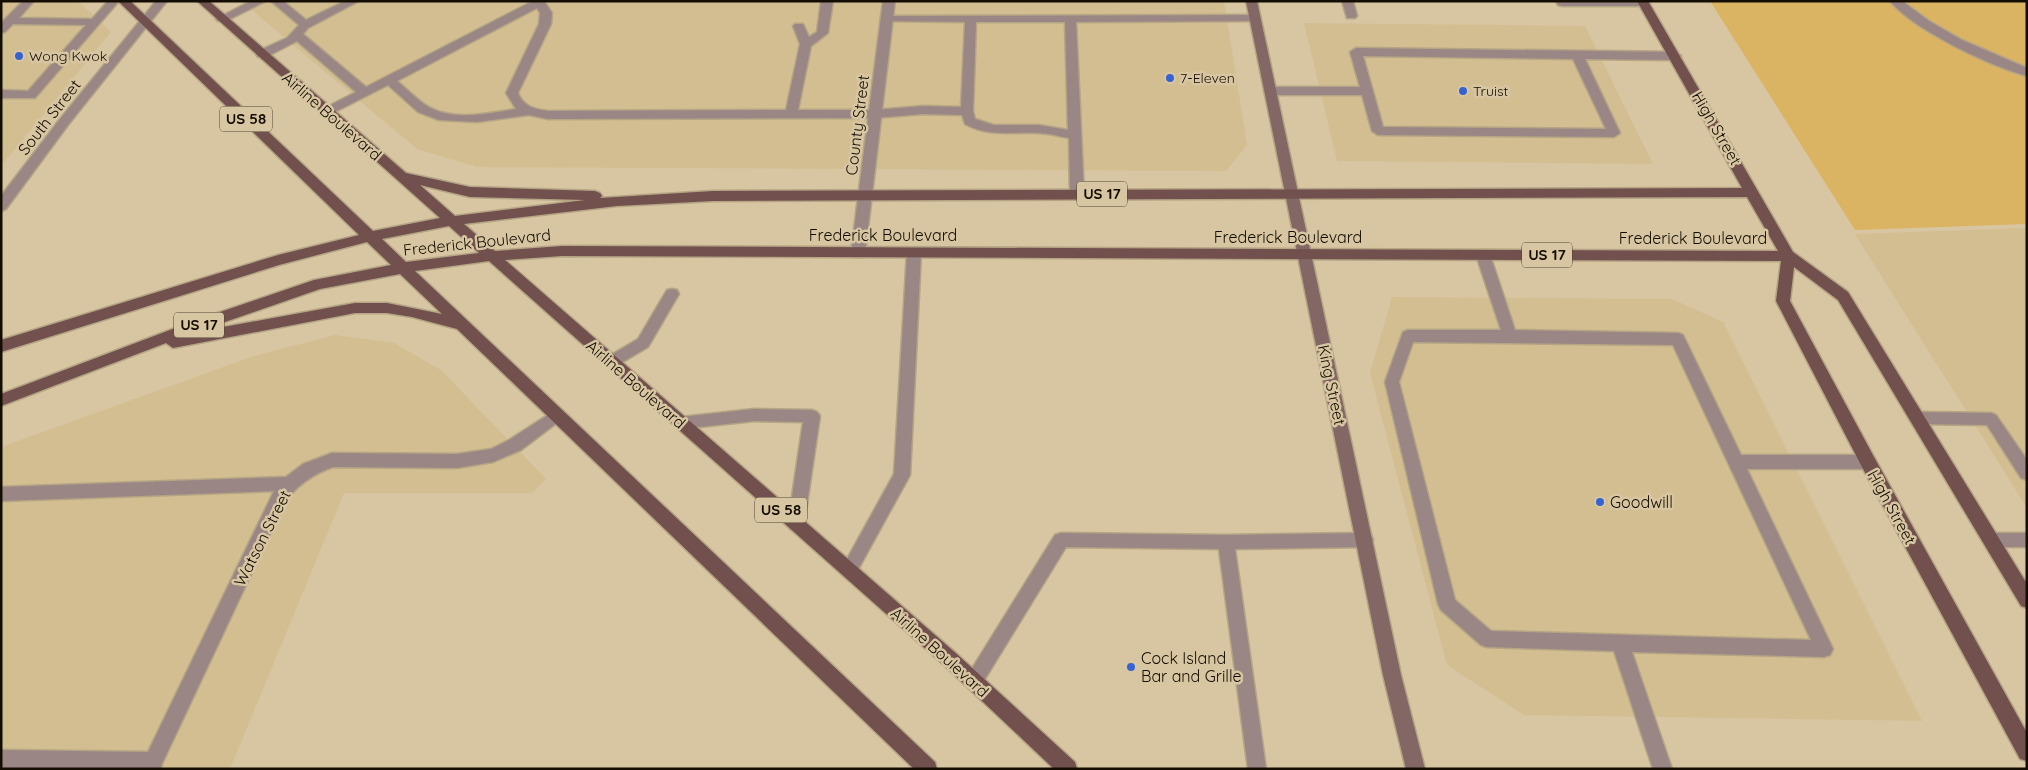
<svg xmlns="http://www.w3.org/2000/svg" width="2028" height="770" font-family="Quicksand,sans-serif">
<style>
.built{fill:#d3be92}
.green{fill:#dab463}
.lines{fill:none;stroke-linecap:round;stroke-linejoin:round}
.lane-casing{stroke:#b5a585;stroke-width:3}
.street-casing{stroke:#b5a585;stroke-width:3}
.secondary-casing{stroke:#b5a585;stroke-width:3}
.primary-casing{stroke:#b5a585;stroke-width:3}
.lane{fill:#9a8684;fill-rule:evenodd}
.street{fill:#9a8684;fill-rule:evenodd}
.secondary{fill:#826764;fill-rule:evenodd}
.primary{fill:#71504d;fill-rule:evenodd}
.poi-dot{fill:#3563d3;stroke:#d8c6a2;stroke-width:2}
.labels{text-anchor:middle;stroke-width:5;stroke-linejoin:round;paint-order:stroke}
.far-poi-label{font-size:14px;fill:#130d02;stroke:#d8c6a2;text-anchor:start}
.shield{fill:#d8c6a2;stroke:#4e4432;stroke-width:1}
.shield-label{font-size:15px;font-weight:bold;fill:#130d02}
.street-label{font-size:16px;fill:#130d02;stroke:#d8c6a2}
.poi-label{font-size:16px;fill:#130d02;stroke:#d8c6a2;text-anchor:start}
</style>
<rect width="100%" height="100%" fill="#d8c6a2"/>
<!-- built -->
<g class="built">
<path d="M1,1H78L111,32L1,166Z"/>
<path d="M241,1H1224L1247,145L1226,171L477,167L417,149Z"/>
<path d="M1304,23L1585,26L1653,164L1337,161Z"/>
<path d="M2027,228V508L1855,234Z"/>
<path d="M1392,297L1672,299L1723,322L1922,721L1524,715L1447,665L1370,373Z"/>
<path d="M335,335L394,343L441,370L546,479L532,493H344L230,769H1V447L254,356Z"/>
</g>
<!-- green -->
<path class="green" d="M1710,1H2027V224L1855,230Z"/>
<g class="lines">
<defs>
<g id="lane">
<path d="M23,1H34L19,18L92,19L108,1H119L35,98H1V90L28,91L86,25L13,24L5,32L1,33V23Z"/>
<path d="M251,1H266L226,21H218L216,19Z"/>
<path d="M271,1H283L306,20L345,1H359L308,28L303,34L366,87L533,1H544L552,13L551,24L518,93C524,107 534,109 548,111L786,110L800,44L793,26L795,24H803L809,37L817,32L821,1H833L828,33L811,46L798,110H875L923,106L961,107L965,22L883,21L881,19L883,17L887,16L1254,15L1260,18L1254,21L1076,22L1084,194L1082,197H1072L1070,194L1069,138C1058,136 1048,133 1037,133C1012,132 988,137 965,124L962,115L923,114L875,118L548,119L529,115L477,122L439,120L418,112L388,85L327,116L321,112L323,109L356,92L297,41L266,57H258L256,54L258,51L287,38L299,25ZM537,8L540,13L539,24L506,93L516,109C488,113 453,122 427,106C416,99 407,89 397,81ZM976,22H1065L1068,130L1039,125H994L975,119L973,111Z"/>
<path d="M1342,1H1353L1357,16L1355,18H1347Z"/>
<path d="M1556,1H1647L1649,3L1643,6H1562L1558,5Z"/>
<path d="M1890,1H1902L1929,21L1962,40L2027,68V76C1990,66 1914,30 1890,1Z"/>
<path d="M1356,48L1675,52L1681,56L1675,60L1585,59L1620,133L1614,137L1378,135L1372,131L1362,95H1270L1264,91L1270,87H1360L1350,52ZM1363,56L1573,59L1606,129L1383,127Z"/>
<path d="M914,248L919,249L921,253L910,475L855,575L849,578L843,575L841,570L894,474L907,253L909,249Z"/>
<path d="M1483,250L1488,251L1490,255L1515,330L1678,333L1683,335L1741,455H1868L1874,457L1876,462L1874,467L1868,469H1747L1833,649L1830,655L1824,657L1632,652L1672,769H1653L1614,651L1487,647L1481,645L1441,610L1438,604L1385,382L1403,332L1408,330H1501L1476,255L1478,251ZM1413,342L1673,345L1811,640L1491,631L1455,600L1399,382Z"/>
<path d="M672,289L677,290L679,294L648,347L616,366L611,368L606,366L604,362L606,358L638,339L667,290Z"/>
<path d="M557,409L562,411L565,415L562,419L521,450L493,462L457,468L333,467C313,474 299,484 286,500L160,768H1V750L148,752L274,491L1,501V487L286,477L303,464L332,453L457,454L491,449L509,440Z"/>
<path d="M754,409L812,410L817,412L820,416L804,524L802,529L796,531L790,529L788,524L803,422L754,421L681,429L676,427L673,423L676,419L681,417Z"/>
<path d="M1917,412L1991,413L1996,415L2027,460V480L2021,478L1987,425L1917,424L1912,422L1909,418L1912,414Z"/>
<path d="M1061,533L1226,535L1365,533L1371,535L1373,540L1371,545L1365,547L1235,549L1266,769H1248L1219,549L1066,547L980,687L974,690L968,687L965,681L968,675L1055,535Z"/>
<path d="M1991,533H2027V547H1991L1985,545L1983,540L1985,535Z"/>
</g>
<g id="street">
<path d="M156,1H167L68,125L6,209L1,211V196L60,119Z"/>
<path d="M883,1H895L865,253L863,257H853L851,253Z"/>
<path d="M153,752L160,754L162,761L161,769H142L146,754Z"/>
</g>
<path id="secondary" d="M1246,1H1257L1401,675L1425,769H1406L1383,675Z"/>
<path id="primary" d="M118,1H130L373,231L440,218L197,1H209L406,173L470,187L595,191L600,193L602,196L600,198L713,191L1742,188L1637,1H1648L1793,252L1848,292L2027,584V608L2021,606L1838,300L1794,267L1790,301L1874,457L2027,733V761L2020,759L1862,467L1776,301L1781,261L562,256L505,260L958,655L1075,762L1077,769H1054L946,667L489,261L415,271L935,762L937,769H914L457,329L412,317L387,313H355L173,348L166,343L1,406V394L191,322L314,280L391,265L367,242L279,265L1,352V340L278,255L359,235ZM420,185L470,197L585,200L455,216ZM1747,197L1778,251L562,246L495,251L464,224L617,206L713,201ZM449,226L479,253L406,262L382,239ZM400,274L442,314L387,303H355L196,332L320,289Z"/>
</defs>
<!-- lane casing -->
<use href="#lane" class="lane-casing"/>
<!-- street casing -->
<use href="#street" class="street-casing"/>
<!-- secondary casing -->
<use href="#secondary" class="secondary-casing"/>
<!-- primary casing -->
<use href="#primary" class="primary-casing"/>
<!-- lane -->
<use href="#lane" class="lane"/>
<!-- street -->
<use href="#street" class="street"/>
<!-- secondary -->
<use href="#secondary" class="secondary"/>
<!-- primary -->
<use href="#primary" class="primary"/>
</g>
<!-- markers -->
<g class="poi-dot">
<circle cx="19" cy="56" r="5"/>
<circle cx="1170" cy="78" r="5"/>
<circle cx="1463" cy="91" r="5"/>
<circle cx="1600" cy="502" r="5"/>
<circle cx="1131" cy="667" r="5"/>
</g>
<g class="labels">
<!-- far-poi labels -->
<g class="far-poi-label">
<text x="29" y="61">Wong Kwok</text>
<text x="1180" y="83">7-Eleven</text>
<text x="1473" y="96">Truist</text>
</g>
<!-- shield labels -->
<g class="shield">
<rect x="220" y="106.5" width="52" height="25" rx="4"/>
<rect x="1077" y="181.5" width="50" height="25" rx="4"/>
<rect x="1522" y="242.5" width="50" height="25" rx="4"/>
<rect x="174" y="312.5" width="50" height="25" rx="4"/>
<rect x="755" y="497.5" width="52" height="25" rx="4"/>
</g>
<g class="shield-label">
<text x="246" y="124">US 58</text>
<text x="1102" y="199">US 17</text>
<text x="1547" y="260">US 17</text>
<text x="199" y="330">US 17</text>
<text x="781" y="515">US 58</text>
</g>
<!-- street labels -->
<g class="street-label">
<text transform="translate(332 116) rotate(41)" y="6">Airline Boulevard</text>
<text transform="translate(49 117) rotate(-52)" y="6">South Street</text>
<text transform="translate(857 125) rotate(-83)" y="6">County Street</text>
<text transform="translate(1717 128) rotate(60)" y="6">High Street</text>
<text x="883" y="241">Frederick Boulevard</text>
<text x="1288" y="243">Frederick Boulevard</text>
<text x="1693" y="244">Frederick Boulevard</text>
<text transform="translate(477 242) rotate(-6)" y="6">Frederick Boulevard</text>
<text transform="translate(636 384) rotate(41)" y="6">Airline Boulevard</text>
<text transform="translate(1332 385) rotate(78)" y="6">King Street</text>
<text transform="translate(1892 507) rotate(61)" y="6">High Street</text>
<text transform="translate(262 538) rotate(-63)" y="6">Watson Street</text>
<text transform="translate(940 652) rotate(42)" y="6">Airline Boulevard</text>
</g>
<!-- poi labels -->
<g class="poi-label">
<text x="1610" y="508">Goodwill</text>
<text x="1141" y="664">Cock Island<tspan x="1141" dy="18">Bar and Grille</tspan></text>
</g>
</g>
<!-- border -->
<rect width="2028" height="770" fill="none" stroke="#130d02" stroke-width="5"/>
</svg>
